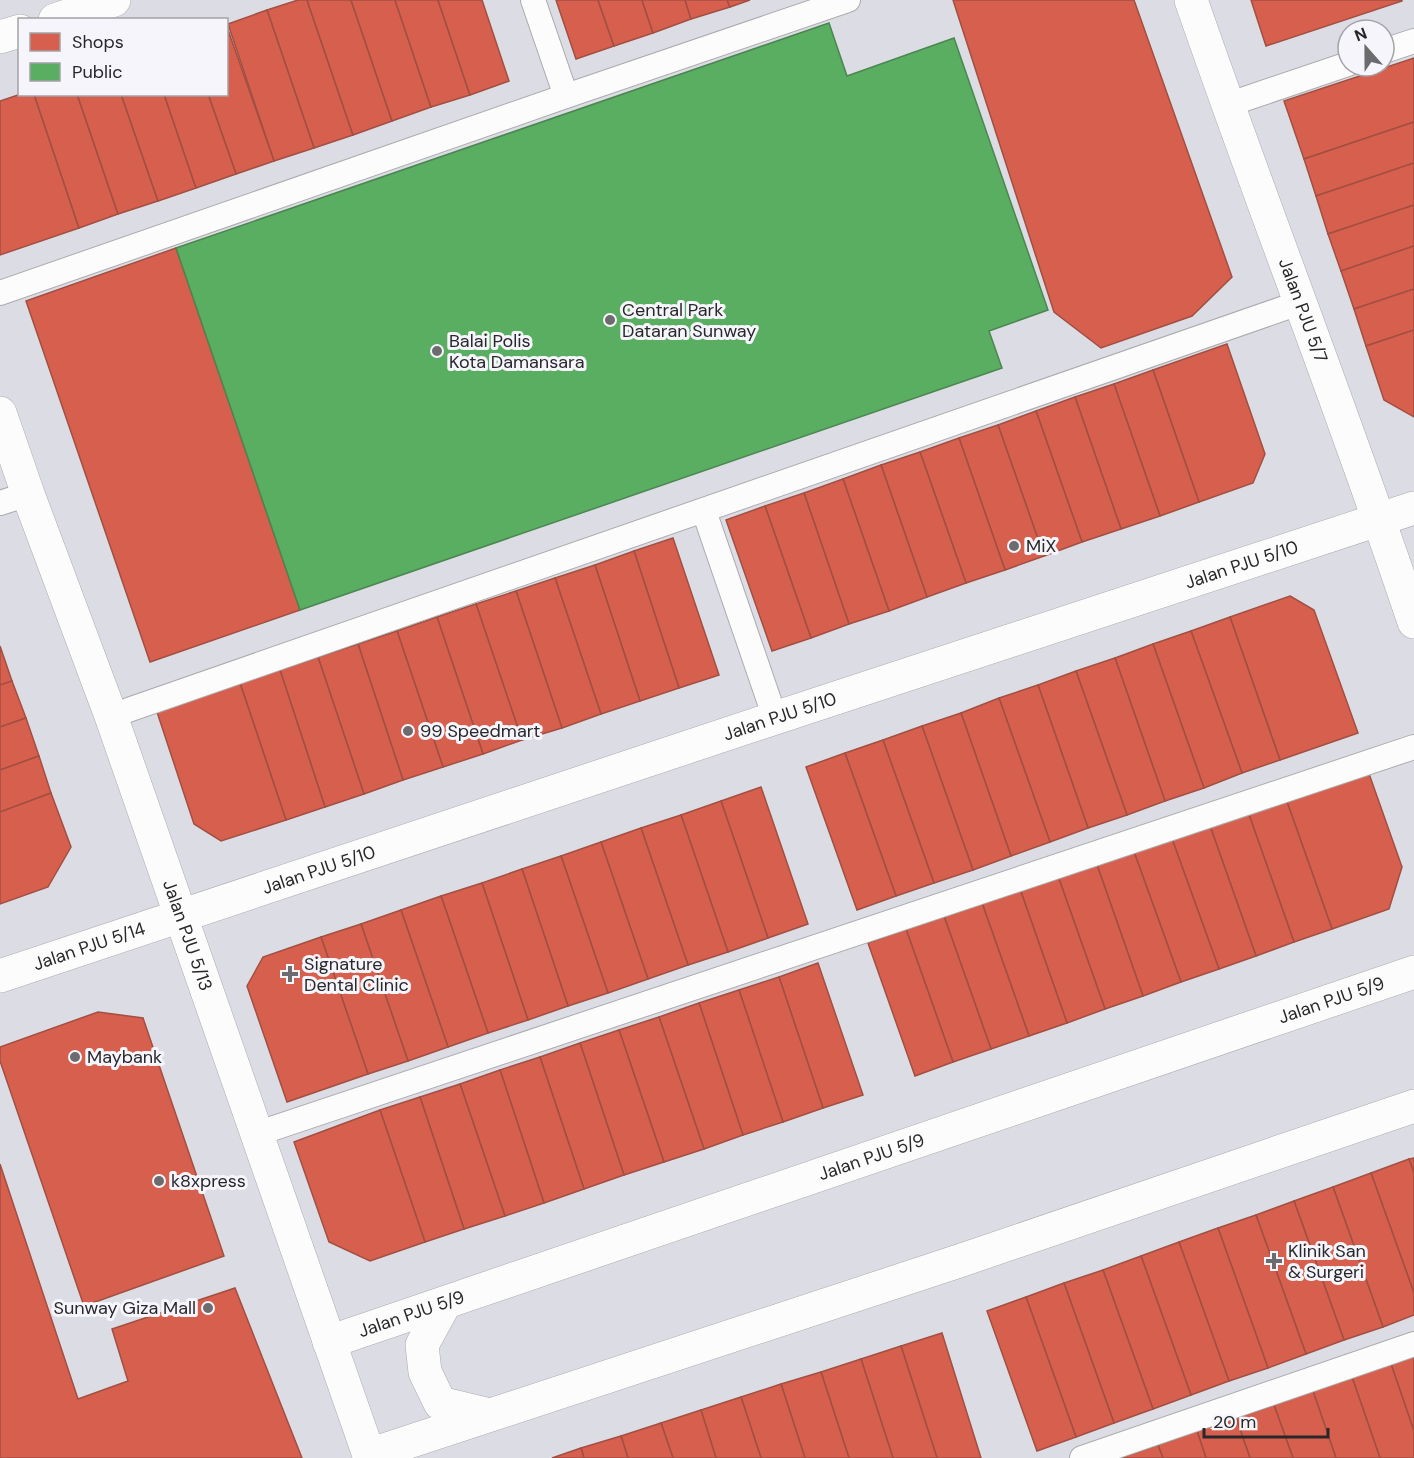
<svg xmlns="http://www.w3.org/2000/svg" width="1414" height="1458" font-family="'DM Sans',sans-serif">
<style>
.built{fill:#dcdce5;fill-rule:evenodd}
.shops{fill:#d6604d;stroke:#a24f42;stroke-width:1.5}
.public{fill:#5aae61;stroke:#4b8650;stroke-width:1.5}
.lines{fill:none;stroke-linecap:round;stroke-linejoin:round}
.service-casing{stroke:#ababae;stroke-width:26}
.minor-casing{stroke:#ababae;stroke-width:34}
.service{stroke:#fcfcfc;stroke-width:24}
.minor{stroke:#fcfcfc;stroke-width:33}
.poi-dot{fill:#6c6c6e;stroke:#f5f5fb;stroke-width:2}
.labels{text-anchor:middle;stroke-width:6;stroke-linejoin:round;paint-order:stroke}
.poi-label{font-size:18px;fill:#28282a;stroke:#f5f5fb;text-anchor:start}
.street-label{font-size:18px;fill:#28282a;stroke:#f5f5fb}
</style>
<rect width="100%" height="100%" fill="#e9e9ec"/>
<!-- built -->
<path class="built" d="M0,0H1414V1458H0ZM20,20H226V94H20ZM1348,30H1384V66H1348Z"/>
<!-- shops -->
<g class="shops">
<path d="M298,0H307L353,135L314,148L267,10Z"/>
<path d="M307,0H351L392,121L353,135Z"/>
<path d="M351,0H395L431,107L392,121Z"/>
<path d="M395,0H438L470,95L431,107Z"/>
<path d="M438,0H482L509,81L470,95Z"/>
<path d="M556,0H598L614,46L576,59Z"/>
<path d="M598,0H642L653,33L614,46Z"/>
<path d="M642,0H685L691,19L653,33Z"/>
<path d="M685,0H727L730,7L691,19Z"/>
<path d="M727,0H750L730,7Z"/>
<path d="M953,0H1134L1232,277L1192,316L1101,348L1054,312Z"/>
<path d="M1251,0H1402V1L1266,46Z"/>
<path d="M267,10L314,148L274,161L228,24Z"/>
<path d="M226,24L274,161L236,174L208,94H226Z"/>
<path d="M1414,58V122L1304,159L1284,101Z"/>
<path d="M21,94H34L79,228L0,255V101Z"/>
<path d="M34,94H77L118,214L79,228Z"/>
<path d="M77,94H121L158,201L118,214Z"/>
<path d="M121,94H164L196,188L158,201Z"/>
<path d="M164,94H208L236,174L196,188Z"/>
<path d="M1414,122V163L1316,196L1304,159Z"/>
<path d="M1414,163V205L1328,234L1316,196Z"/>
<path d="M1414,205V246L1341,271L1328,234Z"/>
<path d="M1414,246V289L1354,309L1341,271Z"/>
<path d="M176,248L300,610L150,662L26,301Z"/>
<path d="M1414,289V330L1366,346L1354,309Z"/>
<path d="M1414,330V417L1384,400L1366,346Z"/>
<path d="M1227,344L1265,454L1253,483L1199,502L1153,370Z"/>
<path d="M1153,370L1199,502L1160,516L1114,384Z"/>
<path d="M1114,384L1160,516L1121,529L1075,397Z"/>
<path d="M1075,397L1121,529L1082,542L1036,411Z"/>
<path d="M1036,411L1082,542L1044,556L998,425Z"/>
<path d="M998,425L1044,556L1005,570L959,438Z"/>
<path d="M959,438L1005,570L966,583L920,452Z"/>
<path d="M920,452L966,583L927,597L881,465Z"/>
<path d="M881,465L927,597L889,611L843,479Z"/>
<path d="M843,479L889,611L849,624L804,493Z"/>
<path d="M804,493L849,624L811,638L765,506Z"/>
<path d="M765,506L811,638L772,651L726,520Z"/>
<path d="M673,538L719,675L679,688L634,551Z"/>
<path d="M634,551L679,688L640,701L595,565Z"/>
<path d="M595,565L640,701L601,714L555,578Z"/>
<path d="M555,578L601,714L562,728L516,591Z"/>
<path d="M516,591L562,728L522,740L476,604Z"/>
<path d="M1290,596L1314,610L1358,733L1280,760L1230,617Z"/>
<path d="M476,604L522,740L483,754L437,617Z"/>
<path d="M437,617L483,754L443,767L397,631Z"/>
<path d="M1230,617L1280,760L1242,773L1191,631Z"/>
<path d="M397,631L443,767L403,780L358,644Z"/>
<path d="M1191,631L1242,773L1204,788L1153,644Z"/>
<path d="M358,644L403,780L364,794L318,657Z"/>
<path d="M1153,644L1204,788L1165,801L1115,658Z"/>
<path d="M0,646L12,681L0,685Z"/>
<path d="M318,657L364,794L325,807L280,670Z"/>
<path d="M1115,658L1165,801L1127,815L1076,671Z"/>
<path d="M280,670L325,807L286,820L240,683Z"/>
<path d="M1076,671L1127,815L1088,828L1038,685Z"/>
<path d="M12,681L26,718L0,727V685Z"/>
<path d="M240,683L286,820L221,841L194,824L157,712Z"/>
<path d="M1038,685L1088,828L1050,842L999,698Z"/>
<path d="M999,698L1050,842L1011,856L961,713Z"/>
<path d="M961,713L1011,856L973,870L922,726Z"/>
<path d="M26,718L39,756L0,770V727Z"/>
<path d="M922,726L973,870L934,883L883,740Z"/>
<path d="M883,740L934,883L896,896L845,753Z"/>
<path d="M845,753L896,896L857,910L806,767Z"/>
<path d="M39,756L51,793L0,812V770Z"/>
<path d="M1367,768L1402,867L1389,909L1332,929L1285,796Z"/>
<path d="M761,787L808,924L768,938L721,801Z"/>
<path d="M51,793L71,847L48,887L0,904V812Z"/>
<path d="M1285,796L1332,929L1294,942L1247,809Z"/>
<path d="M721,801L768,938L728,952L681,815Z"/>
<path d="M1247,809L1294,942L1256,956L1209,823Z"/>
<path d="M681,815L728,952L688,965L641,828Z"/>
<path d="M1209,823L1256,956L1219,969L1171,836Z"/>
<path d="M641,828L688,965L648,979L601,842Z"/>
<path d="M1171,836L1219,969L1181,982L1133,849Z"/>
<path d="M601,842L648,979L608,993L561,856Z"/>
<path d="M1133,849L1181,982L1143,996L1096,862Z"/>
<path d="M561,856L608,993L568,1006L522,869Z"/>
<path d="M1096,862L1143,996L1105,1009L1058,876Z"/>
<path d="M522,869L568,1006L528,1020L482,883Z"/>
<path d="M1058,876L1105,1009L1067,1023L1020,889Z"/>
<path d="M482,883L528,1020L488,1033L441,896Z"/>
<path d="M1020,889L1067,1023L1029,1036L982,903Z"/>
<path d="M441,896L488,1033L448,1047L401,910Z"/>
<path d="M982,903L1029,1036L991,1049L944,916Z"/>
<path d="M401,910L448,1047L408,1061L361,924Z"/>
<path d="M944,916L991,1049L953,1062L906,929Z"/>
<path d="M361,924L408,1061L368,1074L321,937Z"/>
<path d="M906,929L953,1062L915,1076L868,943Z"/>
<path d="M321,937L368,1074L287,1102L247,986L263,957Z"/>
<path d="M818,963L863,1095L823,1108L779,977Z"/>
<path d="M779,977L823,1108L783,1122L739,990Z"/>
<path d="M739,990L783,1122L743,1135L699,1003Z"/>
<path d="M699,1003L743,1135L704,1149L659,1017Z"/>
<path d="M98,1012L143,1018L224,1256L84,1306L0,1061V1047Z"/>
<path d="M659,1017L704,1149L664,1162L619,1030Z"/>
<path d="M619,1030L664,1162L624,1175L580,1043Z"/>
<path d="M580,1043L624,1175L584,1189L540,1057Z"/>
<path d="M540,1057L584,1189L544,1203L500,1070Z"/>
<path d="M500,1070L544,1203L505,1216L460,1084Z"/>
<path d="M460,1084L505,1216L464,1229L420,1097Z"/>
<path d="M420,1097L464,1229L425,1242L380,1110Z"/>
<path d="M380,1110L425,1242L370,1261L329,1242L294,1142Z"/>
<path d="M1414,1158V1173L1409,1159Z"/>
<path d="M1409,1159L1414,1173V1293L1371,1173Z"/>
<path d="M0,1164L78,1399L128,1381L112,1329L235,1288L302,1458H0Z"/>
<path d="M1371,1173L1414,1293V1315L1383,1327L1333,1187Z"/>
<path d="M1333,1187L1383,1327L1344,1340L1294,1201Z"/>
<path d="M1294,1201L1344,1340L1306,1354L1256,1215Z"/>
<path d="M1256,1215L1306,1354L1268,1368L1218,1228Z"/>
<path d="M1218,1228L1268,1368L1229,1381L1179,1242Z"/>
<path d="M1179,1242L1229,1381L1191,1395L1141,1256Z"/>
<path d="M1141,1256L1191,1395L1153,1409L1103,1270Z"/>
<path d="M1103,1270L1153,1409L1114,1423L1064,1283Z"/>
<path d="M1064,1283L1114,1423L1076,1437L1026,1297Z"/>
<path d="M1026,1297L1076,1437L1037,1451L987,1311Z"/>
<path d="M942,1333L981,1458H937L901,1346Z"/>
<path d="M901,1346L937,1458H893L861,1359Z"/>
<path d="M1414,1356V1431L1391,1364Z"/>
<path d="M861,1359L893,1458H849L821,1372Z"/>
<path d="M1391,1364L1414,1431V1458H1380L1352,1377Z"/>
<path d="M821,1372L849,1458H805L781,1384Z"/>
<path d="M1352,1377L1380,1458H1336L1313,1391Z"/>
<path d="M781,1384L805,1458H761L741,1397Z"/>
<path d="M1313,1391L1336,1458H1293L1274,1405Z"/>
<path d="M741,1397L761,1458H716L701,1410Z"/>
<path d="M1274,1405L1293,1458H1250L1236,1418Z"/>
<path d="M701,1410L716,1458H673L661,1423Z"/>
<path d="M1236,1418L1250,1458H1206L1197,1431Z"/>
<path d="M661,1423L673,1458H628L621,1436Z"/>
<path d="M1197,1431L1206,1458H1163L1158,1445Z"/>
<path d="M621,1436L628,1458H584L581,1448Z"/>
<path d="M1158,1445L1163,1458H1120Z"/>
<path d="M581,1448L584,1458H552Z"/>
</g>
<!-- public -->
<path class="public" d="M829,23L847,76L954,38L1048,310L989,331L1002,368L300,610L176,248Z"/>
<g class="lines">
<defs>
<g id="service">
<path d="M533,0L566,96"/>
<path d="M1384,51L1414,41"/>
<path d="M1227,105L1348,64"/>
<path d="M0,293L566,96L848,0"/>
<path d="M0,503L28,494"/>
<path d="M704,511L775,718"/>
<path d="M111,716L1299,303"/>
<path d="M256,1134L1414,747"/>
<path d="M1082,1458L1414,1344"/>
</g>
<g id="minor">
<path id="s1" d="M1191,0C1263,208 1344,413 1414,622"/>
<path d="M55,20L114,0"/>
<path d="M0,37L20,31"/>
<path id="s2" d="M0,413L28,494L111,716L370,1458"/>
<path id="s3" d="M0,976L775,718L1414,508"/>
<path d="M445,1303L422,1345L425,1372L440,1403L490,1415"/>
<path id="s4" d="M329,1342L1414,972"/>
<path d="M369,1455L959,1261L1414,1106"/>
</g>
</defs>
<!-- service casing -->
<use href="#service" class="service-casing"/>
<!-- minor casing -->
<use href="#minor" class="minor-casing"/>
<!-- service -->
<use href="#service" class="service"/>
<!-- minor -->
<use href="#minor" class="minor"/>
</g>
<!-- markers -->
<g class="poi-dot">
<circle cx="610" cy="320" r="6"/>
<circle cx="437" cy="351" r="6"/>
<circle cx="1014" cy="546" r="6"/>
<circle cx="408" cy="731" r="6"/>
<path d="M287 965h6v6h6v6h-6v6h-6v-6h-6v-6h6z"/>
<circle cx="75" cy="1057" r="6"/>
<circle cx="159" cy="1181" r="6"/>
<path d="M1271 1252h6v6h6v6h-6v6h-6v-6h-6v-6h6z"/>
<circle cx="208" cy="1308" r="6"/>
</g>
<g class="labels">
<!-- poi labels -->
<g class="poi-label">
<text x="622" y="316">Central Park<tspan x="622" dy="21">Dataran Sunway</tspan></text>
<text x="449" y="347">Balai Polis<tspan x="449" dy="21">Kota Damansara</tspan></text>
<text x="1026" y="552">MiX</text>
<text x="420" y="737">99 Speedmart</text>
<text x="304" y="970">Signature<tspan x="304" dy="21">Dental Clinic</tspan></text>
<text x="87" y="1063">Maybank</text>
<text x="171" y="1187">k8xpress</text>
<text x="1288" y="1257">Klinik San<tspan x="1288" dy="21">&amp; Surgeri</tspan></text>
<text x="196" y="1314" text-anchor="end">Sunway Giza Mall</text>
</g>
<!-- street labels -->
<g class="street-label">
<text dy="6" stroke="none"><textPath href="#s1" startOffset="330">Jalan PJU 5/7</textPath></text>
<text dy="6" stroke="none"><textPath href="#s3" startOffset="1308">Jalan PJU 5/10</textPath></text>
<text dy="6" stroke="none"><textPath href="#s3" startOffset="822">Jalan PJU 5/10</textPath></text>
<text dy="6" stroke="none"><textPath href="#s3" startOffset="336">Jalan PJU 5/10</textPath></text>
<text dy="6" stroke="none"><textPath href="#s2" startOffset="555">Jalan PJU 5/13</textPath></text>
<text dy="6" stroke="none"><textPath href="#s3" startOffset="94">Jalan PJU 5/14</textPath></text>
<text dy="6" stroke="none"><textPath href="#s4" startOffset="1059">Jalan PJU 5/9</textPath></text>
<text dy="6" stroke="none"><textPath href="#s4" startOffset="573">Jalan PJU 5/9</textPath></text>
<text dy="6" stroke="none"><textPath href="#s4" startOffset="87">Jalan PJU 5/9</textPath></text>
</g>
</g>
<!-- legend -->
<rect x="18" y="18" width="210" height="78" fill="#f5f5fb" stroke="#a3a3a7" stroke-width="1.5"/>
<rect x="30" y="33" width="30" height="18" fill="#d6604d" stroke="#a3a3a7" stroke-width="1.5"/>
<text x="72" y="48" font-size="18" fill="#28282a">Shops</text>
<rect x="30" y="63" width="30" height="18" fill="#5aae61" stroke="#a3a3a7" stroke-width="1.5"/>
<text x="72" y="78" font-size="18" fill="#28282a">Public</text>
<!-- north arrow -->
<g transform="translate(1366 48) rotate(339)"><circle r="28" fill="#f5f5fb" stroke="#a3a3a7" stroke-width="1.5"/>
<path d="M0-4.5L10 22L0 15L-10 22Z" fill="#6c6c6e"/>
<text y="-9" font-size="16" font-weight="bold" text-anchor="middle" fill="#28282a">N</text>
</g>
<!-- scale -->
<path d="M1204 1428v9h124v-9" fill="none" stroke="#28282a" stroke-width="3"/>
<text x="1213" y="1428" font-size="18" fill="#28282a" stroke="#f5f5fb" stroke-width="4.5" paint-order="stroke">20 m</text>
</svg>
